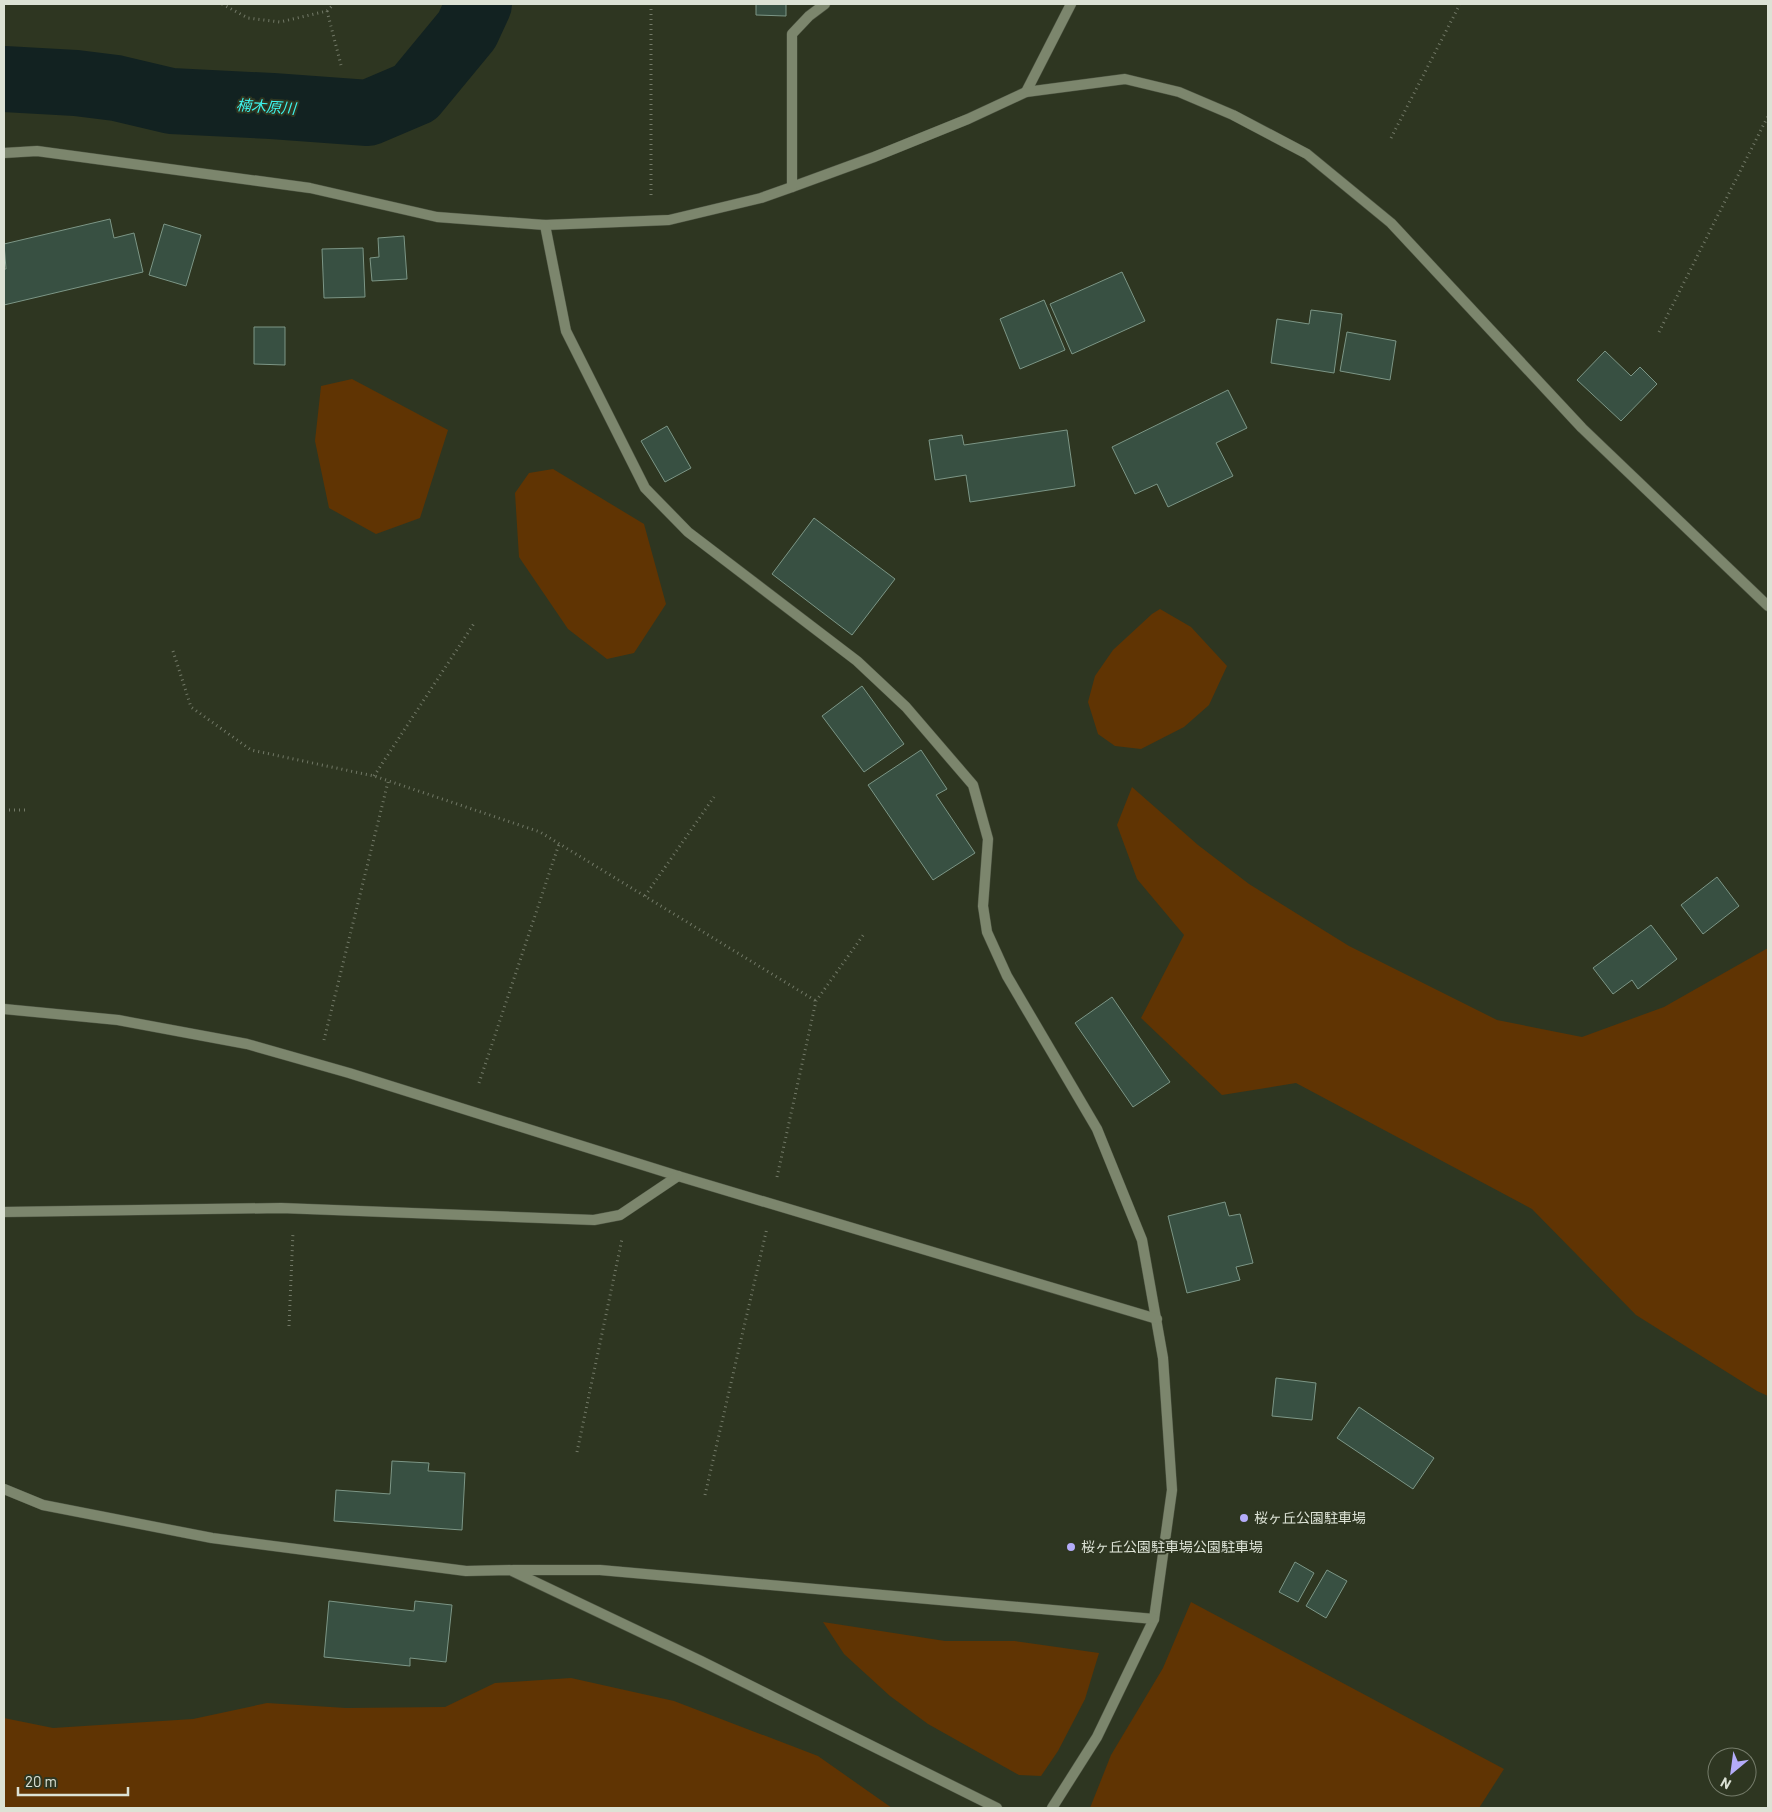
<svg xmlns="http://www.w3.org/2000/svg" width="1772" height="1812" font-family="Barlow,'Noto Sans JP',sans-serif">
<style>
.green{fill:#603403}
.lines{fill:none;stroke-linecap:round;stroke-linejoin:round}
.river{stroke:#122221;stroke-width:66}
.building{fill:#385042;stroke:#7c9686}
.minor-casing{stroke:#4d5442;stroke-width:11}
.path{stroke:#727967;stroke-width:3;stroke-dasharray:1 4;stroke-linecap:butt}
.minor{stroke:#7c866d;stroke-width:10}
.poi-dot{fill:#b4acf9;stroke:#2e3621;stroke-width:2}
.labels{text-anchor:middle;stroke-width:4;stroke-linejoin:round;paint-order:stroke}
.poi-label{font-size:14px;fill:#dce2d5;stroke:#2e3621;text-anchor:start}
.water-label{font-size:15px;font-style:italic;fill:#3df4ed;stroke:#2e3621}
</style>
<rect width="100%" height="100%" fill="#2e3621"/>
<!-- green -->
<g class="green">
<path d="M352,379L448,430L420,518L376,534L329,508L315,441L321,386Z"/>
<path d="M553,469L644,524L666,604L634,653L607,659L568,629L519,557L515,493L529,473Z"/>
<path d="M1160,609L1191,627L1227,666L1209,705L1184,727L1141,749L1115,746L1098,734L1088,702L1095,676L1113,650L1152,614Z"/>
<path d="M1132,787L1198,845L1249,884L1349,946L1497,1020L1582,1037L1664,1007L1768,948V1396L1757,1391L1636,1315L1532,1209L1296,1083L1222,1095L1141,1018L1184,935L1137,879L1117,825Z"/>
<path d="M1191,1602L1504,1769L1479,1808H1090L1111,1755L1163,1668Z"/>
<path d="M823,1622L945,1641H1015L1099,1653L1085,1699L1058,1751L1041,1776L1019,1775L928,1724L890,1696L844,1654Z"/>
<path d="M571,1678L674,1701L818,1756L892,1808H4V1718L53,1728L193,1719L267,1703L346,1708L445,1707L495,1683Z"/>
</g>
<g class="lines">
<!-- river -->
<path class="river" d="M4,79L76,83L116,88L171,101L272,106L368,113L415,93L467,30L479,4"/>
</g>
<!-- building -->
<g class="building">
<path d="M756,4H786V16L756,15Z"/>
<path d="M110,219L114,238L134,233L143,272L4,305V269H6L4,244Z"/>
<path d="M164,224L201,235L186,286L149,275Z"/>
<path d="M404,236L407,279L372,281L370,258L379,257L378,238Z"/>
<path d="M363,248L365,297L324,298L322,249Z"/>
<path d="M1122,272L1145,321L1072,354L1050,304Z"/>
<path d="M1044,300L1065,350L1020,369L1000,319Z"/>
<path d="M1311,310L1342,314L1334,373L1271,363L1277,319L1309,324Z"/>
<path d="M254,327H285V365L254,364Z"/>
<path d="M1347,332L1396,341L1390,380L1340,371Z"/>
<path d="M1605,351L1631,376L1640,367L1657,384L1621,421L1577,380Z"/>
<path d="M1228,390L1247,428L1216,443L1233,476L1168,507L1157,484L1135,494L1112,447Z"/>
<path d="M667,426L691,468L665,482L641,441Z"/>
<path d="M1067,430L1075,486L970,502L966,475L935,480L929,440L962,435L964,445Z"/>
<path d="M814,518L895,579L852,635L772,574Z"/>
<path d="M862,686L904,744L864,772L822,716Z"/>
<path d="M921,750L947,789L936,795L975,853L933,880L868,785Z"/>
<path d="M1717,877L1739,906L1703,934L1681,905Z"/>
<path d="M1651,925L1677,959L1638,989L1632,980L1613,994L1593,968Z"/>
<path d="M1112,997L1170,1082L1133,1107L1075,1023Z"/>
<path d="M1225,1202L1229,1216L1240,1214L1253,1263L1236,1267L1240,1280L1187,1293L1168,1216Z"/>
<path d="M1276,1378L1316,1383L1312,1420L1272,1416Z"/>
<path d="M1359,1407L1434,1458L1413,1489L1337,1438Z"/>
<path d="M392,1461L429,1463L428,1471L465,1473L462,1530L334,1521L336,1490L390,1494Z"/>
<path d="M1295,1562L1314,1573L1298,1602L1279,1592Z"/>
<path d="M1327,1570L1347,1581L1326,1618L1306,1606Z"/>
<path d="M329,1601L414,1611L415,1601L452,1605L446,1662L410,1658V1666L324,1657Z"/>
</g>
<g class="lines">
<defs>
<g id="minor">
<path d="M1026,92L1071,4"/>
<path d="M4,153L37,151L310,188L437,217L545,225L669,220L761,198L792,187L874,157L968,119L1026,92L1125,79L1179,92L1233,115L1307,154L1391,223L1582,428L1768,606"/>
<path d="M792,187V34L809,16L825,4"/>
<path d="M545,225L566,331L645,488L688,532L857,661L906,707L973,785L988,839L983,906L987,932L1007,976L1097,1129L1142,1240L1163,1358L1172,1490L1154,1619L1097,1737L1052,1808"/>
<path d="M4,1009L118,1020L247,1044L349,1073L678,1176L1157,1319"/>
<path d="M4,1212L281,1208L594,1220L620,1215L678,1176"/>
<path d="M4,1489L43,1505L212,1538L466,1571L510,1570L701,1661L997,1808"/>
<path d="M513,1570H600L1154,1619"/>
</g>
</defs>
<!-- minor casing -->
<use href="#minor" class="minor-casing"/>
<!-- path -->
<g class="path">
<path d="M222,4L248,18L280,22L327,11L334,4"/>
<path d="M651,4V196"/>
<path d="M327,11L341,65"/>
<path d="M1391,138L1460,4"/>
<path d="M1659,332L1768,116"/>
<path d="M173,651L191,707L251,750L374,776L540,832L816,1001"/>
<path d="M374,776L475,622"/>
<path d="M4,810H28"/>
<path d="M645,896L714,797"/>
<path d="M324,1040L388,782"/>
<path d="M479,1083L559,844"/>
<path d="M777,1177L816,1001L864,934"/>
<path d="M289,1326L293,1232"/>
<path d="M577,1452L622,1239"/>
<path d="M705,1495L767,1228"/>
</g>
<!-- minor -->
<use href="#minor" class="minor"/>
</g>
<!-- markers -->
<g class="poi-dot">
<circle cx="1244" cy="1518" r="5"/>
<circle cx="1071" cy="1547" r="5"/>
</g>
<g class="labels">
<!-- poi labels -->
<g class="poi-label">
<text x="1254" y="1523">桜ヶ丘公園駐車場</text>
<text x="1081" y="1552">桜ヶ丘公園駐車場公園駐車場</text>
</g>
<!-- water labels -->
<g class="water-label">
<text transform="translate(266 107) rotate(4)" y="5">楠木原川</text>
</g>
</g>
<!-- border -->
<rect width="1772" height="1812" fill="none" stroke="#dce2d5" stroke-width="10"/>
<!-- north arrow -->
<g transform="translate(1732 1772) rotate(209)"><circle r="24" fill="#2e3621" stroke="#747b69"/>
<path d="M0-4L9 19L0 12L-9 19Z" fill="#b4acf9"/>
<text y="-8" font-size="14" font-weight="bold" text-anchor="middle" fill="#dce2d5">N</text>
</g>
<!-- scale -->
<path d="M18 1787v8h110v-8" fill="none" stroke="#dce2d5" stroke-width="2.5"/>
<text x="25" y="1787" font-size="15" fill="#dce2d5" stroke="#2e3621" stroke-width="4" paint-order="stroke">20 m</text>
</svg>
